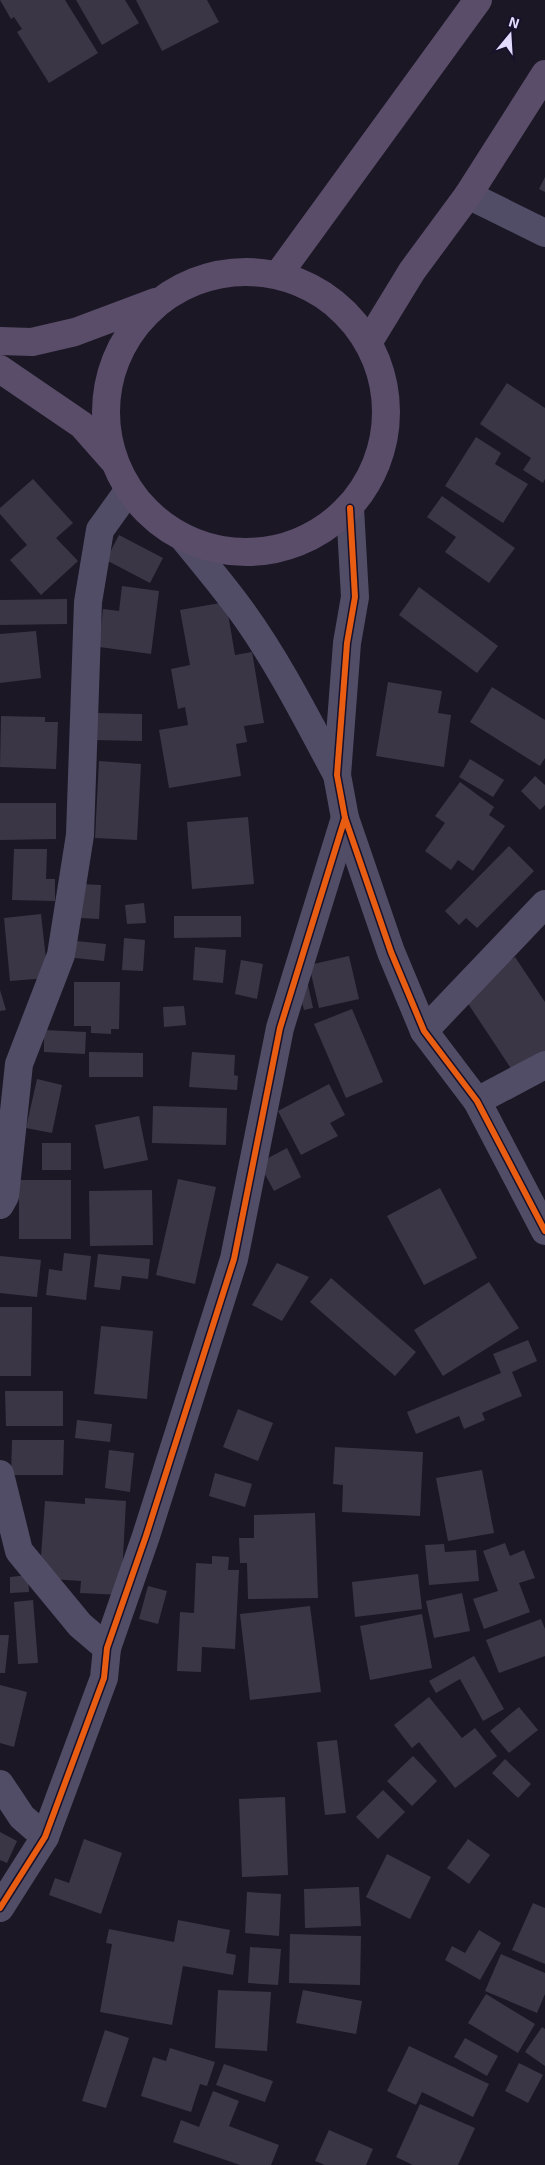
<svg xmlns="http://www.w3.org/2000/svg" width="545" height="2165" font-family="'Exo 2',sans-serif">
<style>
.building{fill:#3b3646}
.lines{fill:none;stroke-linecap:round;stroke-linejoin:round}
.minor{stroke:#514d66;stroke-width:28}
.major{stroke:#5a4d6a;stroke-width:28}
.cycleway-casing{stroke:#18112b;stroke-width:9}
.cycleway{stroke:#e95d12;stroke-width:6}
</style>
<rect width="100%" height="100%" fill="#1b1725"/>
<!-- building -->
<g class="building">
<path d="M0,0H65L98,53L49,83L17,32L22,29L14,17L11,19Z"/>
<path d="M76,0H125L139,23L102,45Z"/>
<path d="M136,0H207L219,22L162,51Z"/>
<path d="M545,177V192L539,189Z"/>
<path d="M507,383L545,408V479L543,483L523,470L531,458L480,424Z"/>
<path d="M476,437L501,453L495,464L528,484L503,523L445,486Z"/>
<path d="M33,479L73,523L56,538L78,561L41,595L10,560L27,545L0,514V508Z"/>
<path d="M442,496L515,548L489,583L445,552L456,537L427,517Z"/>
<path d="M119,535L163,558L150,583L106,560Z"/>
<path d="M122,586L159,591L151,654L99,647L103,609L119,611Z"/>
<path d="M419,587L498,646L477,673L399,615Z"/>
<path d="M67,599V624L0,625V600Z"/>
<path d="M226,602L235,655L252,652L264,723L244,726L247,742L236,744L241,776L169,788L159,730L188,725L185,707L178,709L171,669L190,665L180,610Z"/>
<path d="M36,631L41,678L0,683V634Z"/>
<path d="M388,682L442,691L438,713L451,715L444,767L376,756Z"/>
<path d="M492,687L545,720V758L540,766L470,722Z"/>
<path d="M95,713L142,714V741L94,740Z"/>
<path d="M1,716L45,717V722H58L56,769L0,767Z"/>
<path d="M470,759L504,780L493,797L459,777Z"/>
<path d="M99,761L141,764L137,840L95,838Z"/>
<path d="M535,776L545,785V805L540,810L521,791Z"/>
<path d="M460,782L494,807L489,815L505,826L473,871L458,860L451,870L425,851L445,823L435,816Z"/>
<path d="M0,803H56V839L0,840Z"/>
<path d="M248,817L254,884L192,889L187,822Z"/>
<path d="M509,846L534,871L477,928L466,918L459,925L445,911Z"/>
<path d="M14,849H47L46,879H55V901L12,900Z"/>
<path d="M81,884L101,885L99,919L79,918Z"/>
<path d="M144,903L146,923L127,924L125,905Z"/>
<path d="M41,914L48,978L10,981L4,918Z"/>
<path d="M174,916H241V937L174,938Z"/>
<path d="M124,938L145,940L143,971L122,970Z"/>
<path d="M76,941L106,944L104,961L75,958Z"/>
<path d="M195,947L226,950L223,983L193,980Z"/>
<path d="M349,956L359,999L319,1008L309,965Z"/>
<path d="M515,957L545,1002V1053L514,1073L461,993Z"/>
<path d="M241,960L263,964L257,999L235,994Z"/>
<path d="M74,982H120L119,1029H111V1034L91,1033V1026H74Z"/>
<path d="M308,985L313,1008L304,1010L298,987Z"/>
<path d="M0,990L6,1010L0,1011Z"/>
<path d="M184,1006L186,1025L164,1027L163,1007Z"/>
<path d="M352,1009L383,1082L346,1098L314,1024Z"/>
<path d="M44,1030L86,1032L85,1054L44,1052Z"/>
<path d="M89,1052L143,1053V1077H89Z"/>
<path d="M192,1052L235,1055L234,1075L238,1076L237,1090L189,1087Z"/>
<path d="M37,1079L62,1085L52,1133L26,1128Z"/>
<path d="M329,1084L345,1115L330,1123L338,1136L301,1155L278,1111Z"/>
<path d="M153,1106L227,1108L226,1145L152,1143Z"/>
<path d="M139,1116L148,1160L104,1169L95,1125Z"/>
<rect x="42" y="1143" width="29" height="27"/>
<path d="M287,1148L301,1177L274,1191L259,1163Z"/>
<path d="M178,1179L216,1187L195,1284L156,1275Z"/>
<rect x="19" y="1180" width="52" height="59"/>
<path d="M440,1188L477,1258L424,1285L387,1216Z"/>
<path d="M152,1190L153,1245L90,1246L89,1191Z"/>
<path d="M64,1253L91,1256L86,1300L46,1295L49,1269L62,1271Z"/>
<path d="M98,1254L150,1259L148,1279L122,1276L120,1290L94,1287Z"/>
<path d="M0,1256L41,1260L37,1297L0,1293Z"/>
<path d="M277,1263L309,1277L282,1321L252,1305Z"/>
<path d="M331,1278L416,1352L395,1376L310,1302Z"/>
<path d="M489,1282L519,1328L443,1376L414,1330Z"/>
<path d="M0,1307H32L31,1376H0Z"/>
<path d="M101,1326L153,1331L147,1399L94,1394Z"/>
<path d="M528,1340L537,1361L512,1372L522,1396L482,1413L485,1420L464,1429L459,1416L416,1434L407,1412L501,1373L493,1354Z"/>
<path d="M5,1391H63V1426H6Z"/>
<path d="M238,1409L273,1423L258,1461L223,1447Z"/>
<path d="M77,1420L112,1424L110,1442L75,1438Z"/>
<path d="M12,1440H64L63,1475H11Z"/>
<path d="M335,1447L423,1452L420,1516L342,1512L343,1485L333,1484Z"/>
<path d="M109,1450L134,1453L130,1492L105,1488Z"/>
<path d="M482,1470L494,1533L448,1541L436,1478Z"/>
<path d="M215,1473L252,1484L245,1507L209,1496Z"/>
<path d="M85,1498L126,1501L121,1595L80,1593L81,1581L52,1579L40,1570L45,1501L85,1504Z"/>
<path d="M315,1513L318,1598L248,1599L247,1563H240L239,1538H254V1515Z"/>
<path d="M505,1543L510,1556L524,1550L535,1578L519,1583L530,1612L484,1629L473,1599L498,1591L483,1551Z"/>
<path d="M444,1544L445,1552L476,1550L479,1581L429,1585L425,1545Z"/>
<path d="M212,1556L229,1557L228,1570H239L235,1649L202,1647L201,1672L177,1671L180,1612L194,1613L196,1563L212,1564Z"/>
<path d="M418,1574L422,1609L355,1617L352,1582Z"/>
<path d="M28,1575L29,1592L10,1593V1577Z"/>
<path d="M148,1586L167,1591L158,1624L139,1619Z"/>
<path d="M462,1593L470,1631L434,1638L426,1601Z"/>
<path d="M33,1600L38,1663L18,1664L14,1602Z"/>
<path d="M310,1606L321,1692L250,1700L240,1614Z"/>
<path d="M422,1614L432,1668L370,1680L360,1626Z"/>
<path d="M541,1619L545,1629V1656L499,1673L486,1640Z"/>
<path d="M0,1635H9L5,1673H0Z"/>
<path d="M474,1656L504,1709L483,1721L460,1679L436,1693L429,1681Z"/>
<path d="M0,1685L27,1692L14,1747L0,1743Z"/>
<path d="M429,1697L462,1738L475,1728L497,1756L455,1788L419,1742L412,1748L394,1725Z"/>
<path d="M519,1707L538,1730L509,1753L490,1731Z"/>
<path d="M337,1740L346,1813L325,1815L317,1742Z"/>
<path d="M413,1756L437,1781L412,1806L387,1781Z"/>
<path d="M505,1759L531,1784L518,1798L492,1773Z"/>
<path d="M383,1790L405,1812L378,1839L356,1817Z"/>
<path d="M285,1797L288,1875L242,1877L239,1799Z"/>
<path d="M0,1832L17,1841L7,1863L0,1860Z"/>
<path d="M84,1839L122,1853L101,1914L49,1895L55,1878L69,1883Z"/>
<path d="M468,1839L490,1855L469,1884L447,1868Z"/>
<path d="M387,1854L431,1877L410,1919L366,1897Z"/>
<path d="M359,1887L361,1926L305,1928L304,1889Z"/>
<path d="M247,1892L281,1894L279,1936L245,1933Z"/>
<path d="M533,1903L545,1908V1964L512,1950Z"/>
<path d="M178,1920L230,1930L226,1953L236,1955L233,1975L183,1966L172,2025L100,2012L112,1944L106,1943L109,1929L174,1942Z"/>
<path d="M479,1930L501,1943L480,1980L445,1960L452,1946L465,1953Z"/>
<path d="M290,1934L361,1936L360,1985L289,1983Z"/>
<path d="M250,1947L281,1949L278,1985L248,1983Z"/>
<path d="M501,1954L545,1973V1994L537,2013L485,1991Z"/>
<path d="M218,1990L271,1992L267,2051L215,2048Z"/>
<path d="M303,1990L362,2001L356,2034L296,2023Z"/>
<path d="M486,1994L535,2024L518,2053L468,2023Z"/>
<path d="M542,2027L545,2029V2066L525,2052Z"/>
<path d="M105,2030L129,2038L106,2108L82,2101Z"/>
<path d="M465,2038L498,2056L487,2076L454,2057Z"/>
<path d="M409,2046L489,2084L473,2117L422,2092L416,2105L387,2091Z"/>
<path d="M170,2048L215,2062L207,2086L200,2084L191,2112L141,2096L153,2057L166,2061Z"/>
<path d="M519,2063L543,2075L528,2103L505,2091Z"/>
<path d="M224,2064L273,2081L265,2102L216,2085Z"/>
<path d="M213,2091L239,2101L229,2126L279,2145L271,2165H240L173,2142L181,2120L199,2127Z"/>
<path d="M420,2104L475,2128L458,2165H413L396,2157Z"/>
<path d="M329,2130L373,2149L366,2165H325L315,2161Z"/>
</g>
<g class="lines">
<!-- minor -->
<g class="minor">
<path d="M468,195L545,233"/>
<path d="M350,508L355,597L347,643L337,775L345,818L391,952L424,1031L477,1101L545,1231"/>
<path d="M185,540C204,563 223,586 240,609C278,661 307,719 337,775"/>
<path d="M424,1031L545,904"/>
<path d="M477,1101L545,1065"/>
<path d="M0,1205L5,1196L19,1064L61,955L80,835L88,602L100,530L128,491"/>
<path d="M0,1474L19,1551L80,1625L107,1648"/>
<path d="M0,1784L22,1817L45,1837"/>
<path d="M0,1908L45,1837L104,1678L107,1648L146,1536L234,1259L280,1028L345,818"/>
</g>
<!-- major -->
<g class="major">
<circle cx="246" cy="412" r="140"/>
<path d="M278,275L478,0"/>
<path d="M0,341L32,342L75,332L155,302"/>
<path d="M368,343L412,271L468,195L545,74"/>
<path d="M0,369L82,425L112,459"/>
</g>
<defs>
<g id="cycleway">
<path d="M350,508L355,597L347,643L337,775L345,818L391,952L424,1031L477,1101L545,1231"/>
<path d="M0,1908L45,1837L104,1678L107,1648L146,1536L234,1259L280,1028L345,818"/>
</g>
</defs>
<!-- cycleway casing -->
<use href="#cycleway" class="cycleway-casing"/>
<!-- cycleway -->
<use href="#cycleway" class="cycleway"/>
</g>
<!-- north arrow -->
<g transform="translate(510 35) rotate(18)" stroke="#18112b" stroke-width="4" paint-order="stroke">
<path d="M0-4L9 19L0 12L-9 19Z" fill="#e3dcff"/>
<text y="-8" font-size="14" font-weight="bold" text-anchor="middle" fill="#e3dcff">N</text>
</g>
</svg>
